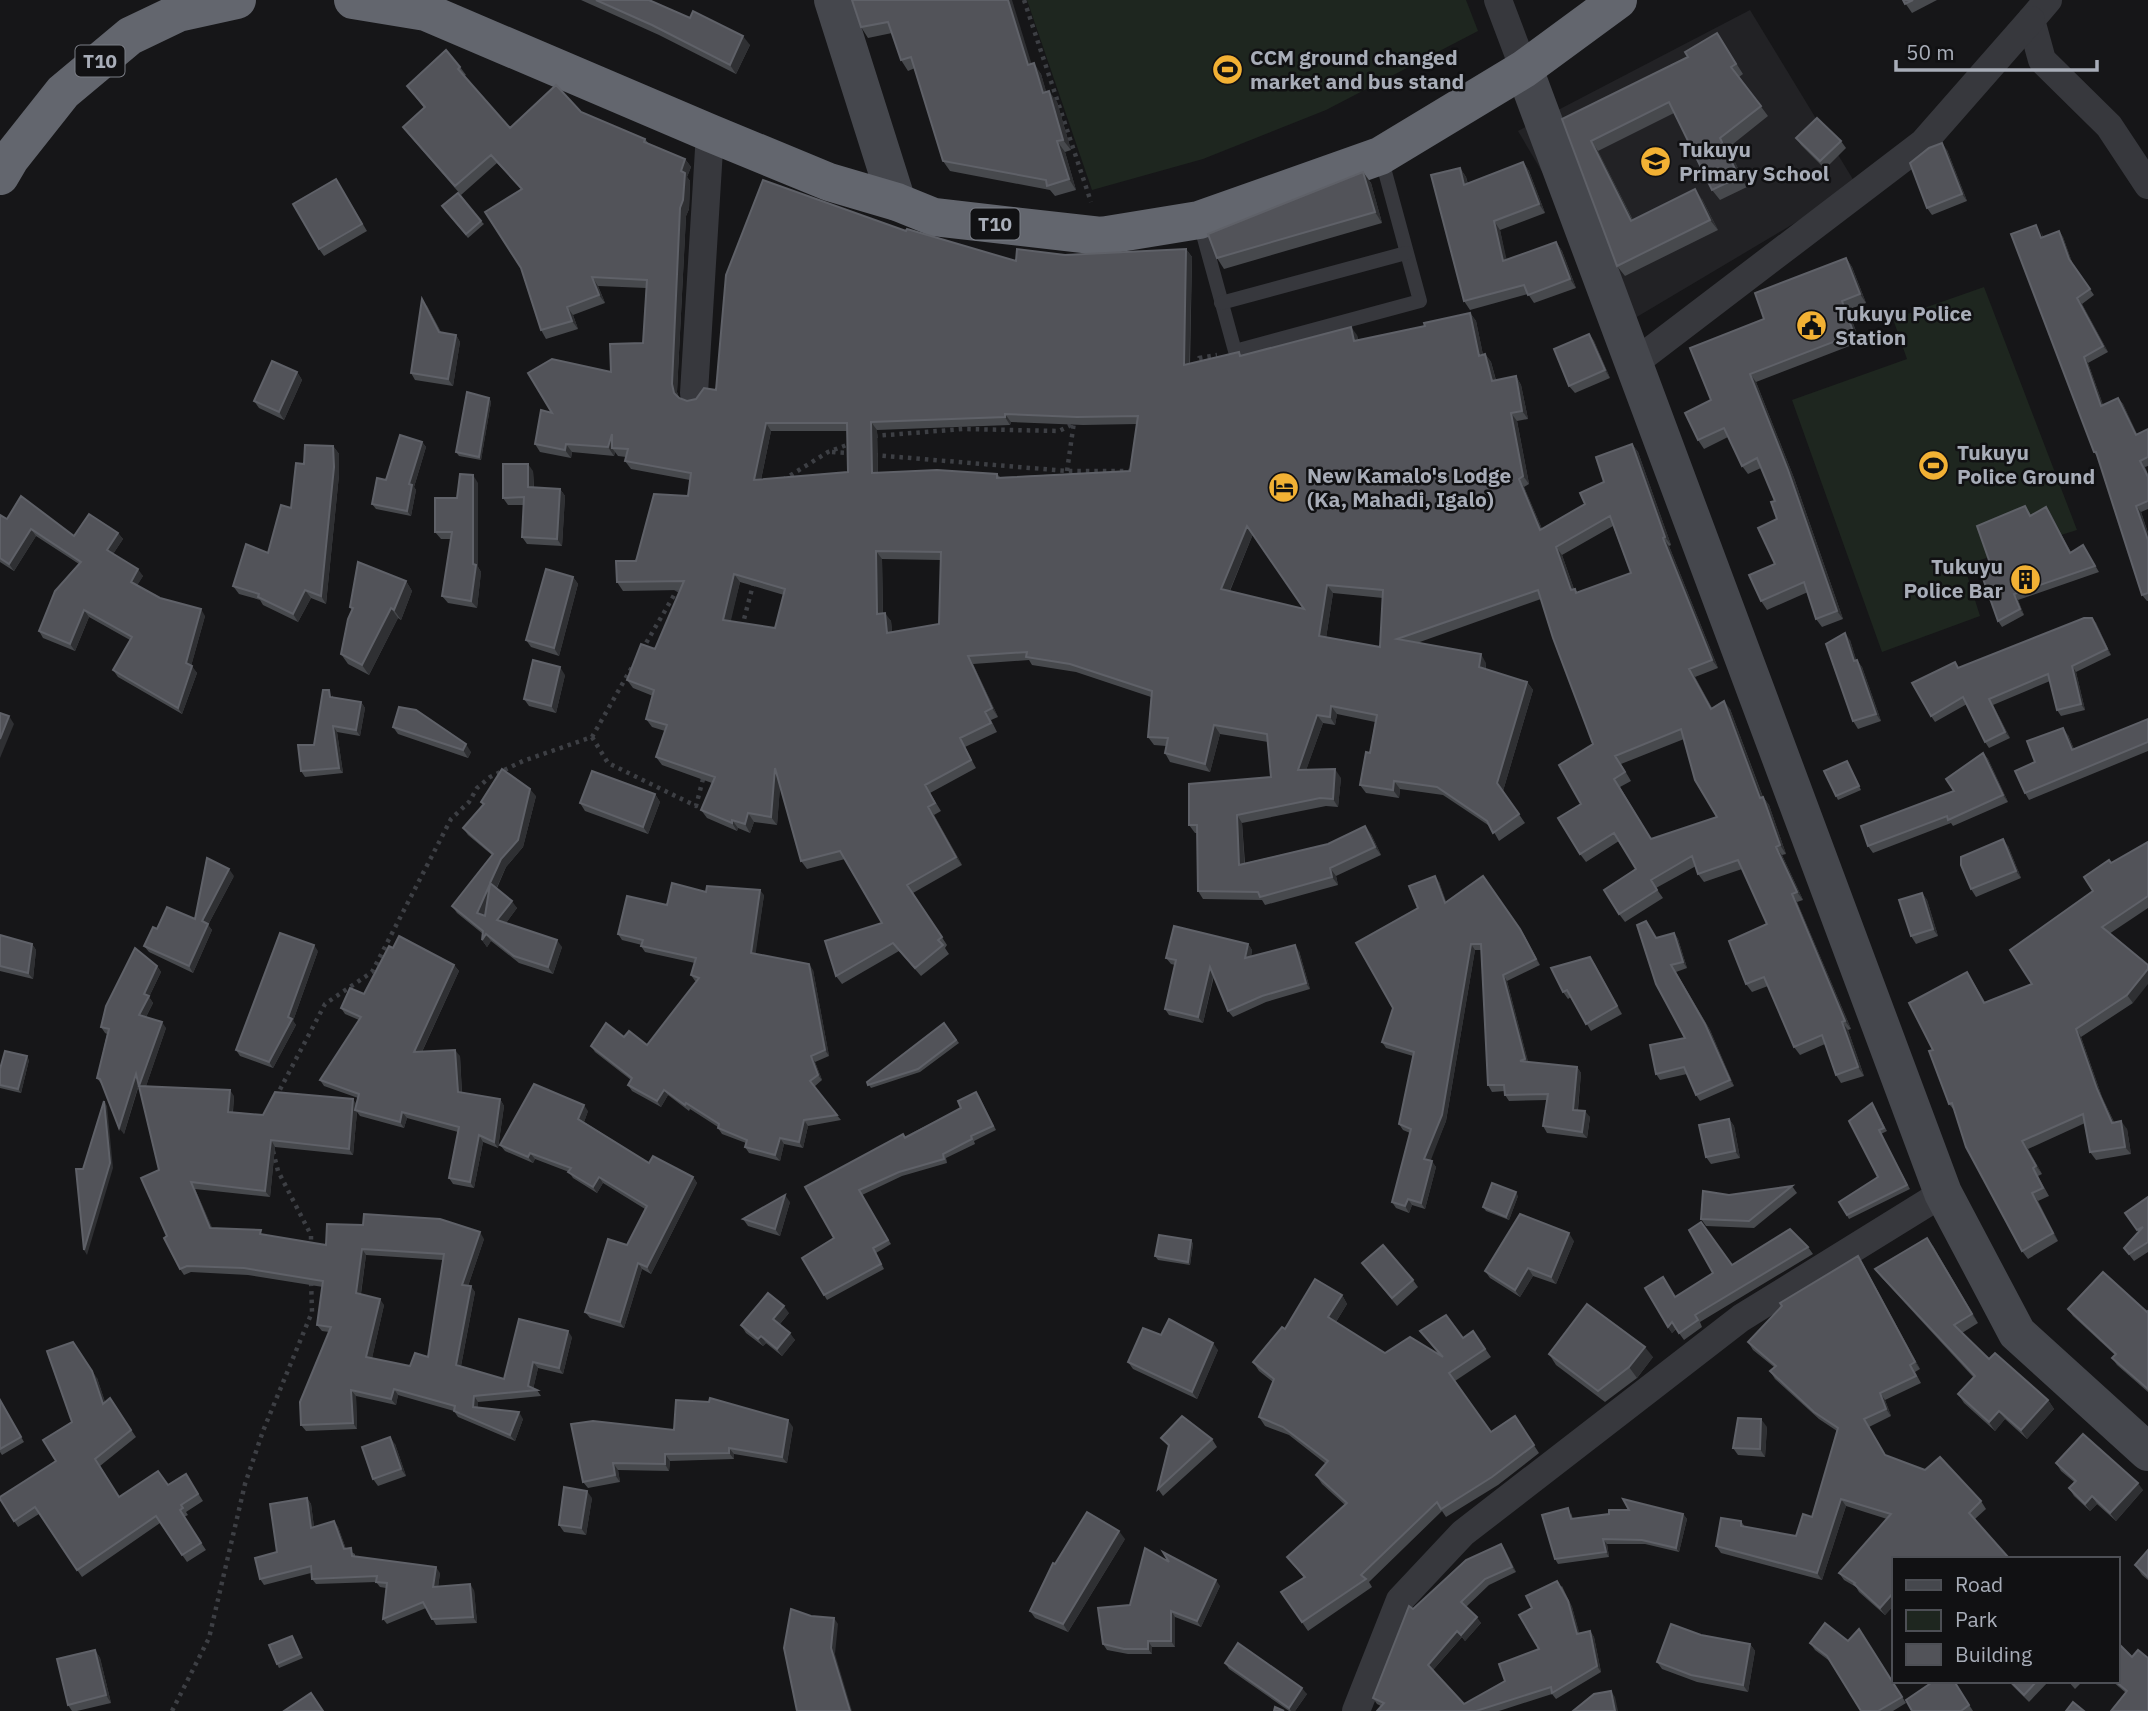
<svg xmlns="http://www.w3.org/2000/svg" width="2148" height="1711" font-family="'IBM Plex Sans',sans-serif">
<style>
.built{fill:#222225}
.green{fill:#1e261f}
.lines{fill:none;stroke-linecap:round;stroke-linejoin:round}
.path{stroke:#3d3f44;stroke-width:4.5;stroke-dasharray:3.5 5;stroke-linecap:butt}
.lane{stroke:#37383d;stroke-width:14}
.street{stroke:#37383d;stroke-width:28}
.secondary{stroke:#45474d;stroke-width:38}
.highway{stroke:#63666e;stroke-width:38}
.wall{fill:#47494d;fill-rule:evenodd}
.shaded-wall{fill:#2f3033}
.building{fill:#525359;stroke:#5f6168;stroke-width:2;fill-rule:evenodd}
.labels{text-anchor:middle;stroke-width:5;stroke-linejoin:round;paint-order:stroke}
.shield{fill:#111113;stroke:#7b7e86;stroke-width:2}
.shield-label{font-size:19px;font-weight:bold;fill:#a8adb8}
.poi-label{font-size:21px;font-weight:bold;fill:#a8adb8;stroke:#111113;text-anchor:start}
</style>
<rect width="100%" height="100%" fill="#161618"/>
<!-- built -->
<path class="built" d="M1750,10L1857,186L1630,321L1518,131Z"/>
<!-- green -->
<g class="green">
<path d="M1027,0H1466L1478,31L1326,110L1203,159L1092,190Z"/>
<path d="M1984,287L2077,530L1964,565L1980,616L1882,652L1792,400L1907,359L1893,319Z"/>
</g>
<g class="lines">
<!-- path -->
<g class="path">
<path d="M1024,0L1091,202"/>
<path d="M1196,366L1199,358L1217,355"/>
<path d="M874,436L963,429L1059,431L1071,425L1072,420"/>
<path d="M832,452L851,453"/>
<path d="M874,455L1067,471H1134"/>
<path d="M1067,471L1074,422"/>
<path d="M783,480L828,452L852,443"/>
<path d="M742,627L754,581"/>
<path d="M642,650L680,585"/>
<path d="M592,737L608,763L696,806L704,775"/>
<path d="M276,1097L325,1004L372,972L451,819L469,802L477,788L490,777L523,761L592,737L632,667"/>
<path d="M273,1151L278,1171L311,1235V1246"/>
<path d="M172,1711L209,1638L245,1484L263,1431L312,1312L311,1279"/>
</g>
<!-- lane -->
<g class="lane">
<path d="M1199,220L1235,351L1420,301L1381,157"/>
<path d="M1221,303L1406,253"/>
</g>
<!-- street -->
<g class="street">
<path d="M1498,0L1524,69"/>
<path d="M2048,0L2031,20L2042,60L2109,126L2148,185"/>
<path d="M1633,364L1923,143L2031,20"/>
<path d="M694,393L710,133"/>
<path d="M1356,1711L1400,1600L1463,1533L1741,1318L1943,1193"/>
</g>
<!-- secondary -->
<g class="secondary">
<path d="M833,0L897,202"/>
<path d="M1524,69L1943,1193L2017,1333L2148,1452"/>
</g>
<!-- highway -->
<g class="highway">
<path d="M353,0L426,12L710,133L829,182L897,202L934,217L1101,236L1199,220L1380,156L1524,69L1618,0"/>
<path d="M0,176L10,159L63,92L130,36L178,13L237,0"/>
</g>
</g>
<!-- wall -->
<g class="wall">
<path d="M581,0H649L750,45L736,74L659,35Z"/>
<path d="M852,0L1032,64L1041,74L1046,92L1057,102L1071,150L1065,152L1076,190L1055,196L1050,190L950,171L943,161L915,68L908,71L901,60L892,33L868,38L861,27Z"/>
<path d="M1903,0H1937L1912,13Z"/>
<path d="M1717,33L1743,74L1739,77L1768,116L1728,148L1747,187L1720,200L1712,190L1674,113L1598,151L1633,220L1702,199L1718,230L1625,276L1617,266L1562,119L1688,57Z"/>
<path d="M460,67L466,75L464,76L510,128L581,112L645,139L649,144L685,159L691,167L687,177L690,181L689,209L686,216L677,392L679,398L687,401L696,399L716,390L906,231L1016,261L1065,255L1186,249L1192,257L1190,364L1242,356L1357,335L1358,340L1425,326L1470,313L1476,321L1483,355L1485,354L1491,362L1496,380L1516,376L1521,385L1528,419L1517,421L1529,484L1524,487L1542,529L1585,504L1604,482L1632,444L1638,452L1671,545L1669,546L1718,668L1695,677L1712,708L1730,709L1763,797L1769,805L1786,854L1782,855L1803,900L1797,902L1851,1029L1848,1030L1864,1076L1841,1083L1836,1075L1825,1044L1800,1055L1794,1047L1768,986L1752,992L1746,984L1767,924L1742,869L1704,882L1698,874L1696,866L1656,888L1663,898L1625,922L1619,914L1636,869L1619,841L1586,862L1580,854L1581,804L1593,744L1541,599L1417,643L1486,663V669L1527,682L1533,690L1503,791L1525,823L1499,841L1491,827L1443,795L1400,789L1399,798L1366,793L1360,785L1370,753L1375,722L1337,714L1335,725L1323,723L1306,770L1341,778L1338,807L1326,806L1242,823L1245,863L1371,834L1381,855L1336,876L1338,885L1265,905L1262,900L1203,899L1198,891L1197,833H1195L1189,825L1271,777L1268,742L1220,734L1210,772L1170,762L1165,753L1166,746L1154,745L1148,737L1151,697L1076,672L1032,665L1029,660L973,664L998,717L991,720L997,732L965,747L976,768L930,793L941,811L934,815L962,865L913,893L947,945L945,948L949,954L921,976L899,951L842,984L836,976L882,923L845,859L807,869L801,861L780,786L777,825L754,822L750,833L738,828L737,831L707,818L701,810L712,783L662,765L656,757L665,731L652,727L646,719L653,696L633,688L627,680L655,649L680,590L623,591L617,582L688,496L690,480L631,469L625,461L626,457L618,456L615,452L614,456L572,452L571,458L540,452L535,444L552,413L611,372L643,343L646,288L598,286L605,303L573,315L578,329L546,339L541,330L521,189L497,163L461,195L409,135L403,127L424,108L407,86ZM1011,422L1083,425L1137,424L1130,471L1000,477L997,474L878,473L877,430L1010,425ZM771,431H847L848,472L761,480ZM1613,526L1631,573L1577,593L1574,589L1562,555ZM1253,534L1304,609L1230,591ZM882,559L941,560L939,624L892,632L891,621L883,613ZM740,582L784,595L775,628L730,621ZM1333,593L1383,598L1380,647L1326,638ZM1684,739L1717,817L1651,839L1620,787L1631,781L1621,764Z"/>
<path d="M1796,138L1841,141L1846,148L1825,169L1801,145Z"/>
<path d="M1947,150L1967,201L1932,215L1927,208Z"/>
<path d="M1523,162L1529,171L1545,213L1500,230L1506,260L1556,242L1562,251L1576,288L1534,303L1528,294L1470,310L1464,301L1460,168L1466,177L1468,184Z"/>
<path d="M1363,172L1371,183L1382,223L1224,269L1217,258Z"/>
<path d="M336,179L367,231L324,256L319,249Z"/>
<path d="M444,210L481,221L484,224L468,238Z"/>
<path d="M2041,231L2043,237L2059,231L2063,237L2073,265L2094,295L2082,304L2108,352L2088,363L2103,405L2118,398L2123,404L2137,435L2148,429V466L2145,467L2148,474V509L2141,512L2148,533V601H2147L2142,595L2099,459L2094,452Z"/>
<path d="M1846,258L1852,267L1866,303L1848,310L1860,342L1756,382L1794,478L1843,619L1822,627L1816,619L1808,592L1767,610L1761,601L1775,564L1777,519L1775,501L1761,468L1748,474L1742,466L1728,437L1704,449L1698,440L1711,400L1764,319Z"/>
<path d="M427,306L441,332L456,335L460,342L453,386L415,380L411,373Z"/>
<path d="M1589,334L1594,341L1610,378L1575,393L1569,386Z"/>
<path d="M297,372L302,380L284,420L259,408L254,401Z"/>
<path d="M489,398L491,402L481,460L459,456L456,452Z"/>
<path d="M422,442L426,447L414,487L416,490L411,516L376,509L372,504L386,480Z"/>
<path d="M333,446L339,454V475L326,604L311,598L298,622L263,605L260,600L239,594L233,586L268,553L291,508L304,464Z"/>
<path d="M533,471L534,487L560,489L565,496L562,546L527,544L522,537L524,505H508L503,498Z"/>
<path d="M478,483V567L481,572L477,608L448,603L442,596L451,539H441L435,532L457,498Z"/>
<path d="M2025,506L2031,515L2046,507L2071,552L2083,545L2099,572L2018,600L2024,615L2002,627L1998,621L1991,566Z"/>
<path d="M0,515L7,519L74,536L118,533L123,539L113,554L143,576L137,585L160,598L205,616L191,666L197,673L182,714L118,677L113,670L130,640L89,617L75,651L43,638L39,631L79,564L36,536L14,571L0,562Z"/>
<path d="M573,577L578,584L559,656L531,647L526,640Z"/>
<path d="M406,581L412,591L401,620L398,618L369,675L348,664L341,654L352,610L350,607Z"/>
<path d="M2092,618L2096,623L2111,655L2076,672L2085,710L2061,716L2057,710L2050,681L1993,705L2010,738L1989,748L1985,742L1967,704L1935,722L1931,716L1959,668Z"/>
<path d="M1850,640L1856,660L1862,667L1881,721L1858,729L1853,721Z"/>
<path d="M565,675L556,713L529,706L524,699Z"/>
<path d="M333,695V697L361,702L365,708L360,736L337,732L343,773L305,777L301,771L314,745Z"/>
<path d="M2148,719V751L2029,800L2025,793L2035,762L2068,735L2074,749Z"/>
<path d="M393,727L471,752L468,758L398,734Z"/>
<path d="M1983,753L1988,759L2008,802L1953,826L1951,823L1873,853L1868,846L1954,791Z"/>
<path d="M1849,764L1861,790L1838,800L1836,796Z"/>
<path d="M655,794L660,802L648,834L585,811L580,803Z"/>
<path d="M536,796L523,847L506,867L497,888L517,908L506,923L562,947L553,974L519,963L491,941L487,947L482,940L483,934L457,913L452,906L492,855L468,835L463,828L483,805L481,802Z"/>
<path d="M2148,842V908L2109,934L2133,1003L2081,1037L2102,1097L2114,1122L2127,1129L2131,1154L2096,1160L2090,1152L2085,1123L2028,1149L2042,1174L2038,1176L2049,1196L2038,1201L2058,1241L2028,1259L2022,1251L1954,1110L1949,1104L1933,1050L1972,980L1985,1002L2032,984L2111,863Z"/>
<path d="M2008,846L2021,878L1976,897L1971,889Z"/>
<path d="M234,876L208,925L212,930L193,973L149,952L144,946L157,929L195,919Z"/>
<path d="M1483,876L1524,935L1540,965L1507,981L1528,1062L1577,1067L1581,1073L1578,1110L1590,1117L1587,1138L1547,1133L1543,1126L1547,1100L1509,1101L1505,1095V1091L1492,1092L1488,1085L1481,950H1475L1446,1121L1430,1160L1436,1167L1425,1209L1412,1205L1409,1213L1396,1208L1392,1202L1410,1133L1403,1130L1399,1124L1413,1056L1386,1048L1382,1042L1393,1008L1418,908L1439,882L1446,902Z"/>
<path d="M706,892L764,895L755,954L813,970L829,1056L815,1062L822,1080L814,1087L841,1120L808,1126L803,1148L784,1144L780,1161L749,1153L745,1147L746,1143L722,1134L718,1128V1127L690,1109L689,1111L668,1095L661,1107L632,1091L628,1085L631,1080L595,1052L591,1046L624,1037L647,1045L697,981H695L691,975L695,963L645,952L641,946L642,945L622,940L618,934L667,905Z"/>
<path d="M1922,893L1927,900L1938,936L1916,944L1911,936Z"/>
<path d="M1646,921L1656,938L1674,933L1678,939L1687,968L1676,972L1710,1030L1734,1086L1700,1101L1696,1095L1687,1074L1660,1080L1656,1074L1685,1038Z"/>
<path d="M0,935L32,944L36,950L33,979L0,971Z"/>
<path d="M1248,944L1252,950L1251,957L1299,951L1310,989L1266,1002L1233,1017L1228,1011L1214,976L1203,1023L1169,1015L1165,1009L1175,965L1171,964L1166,958Z"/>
<path d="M318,951L293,1021L296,1025L273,1068L240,1056L236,1050Z"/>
<path d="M1590,957L1622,1014L1591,1031L1571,997L1568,999L1563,992Z"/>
<path d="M454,965L459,971L422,1052L460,1056L462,1093L500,1099L504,1106L498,1148L483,1142L474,1188L453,1184L449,1178L458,1132L407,1118L404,1128L360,1116L357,1112L353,1155L275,1147L270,1197L195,1189L212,1228L264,1235L326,1245L484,1239L468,1286L475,1292L461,1366L504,1379L572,1337L563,1374L538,1368L533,1389L537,1390L541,1396L478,1402V1408L523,1419L515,1441L458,1417L454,1411L398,1395L396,1405L356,1396L357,1429L306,1431L301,1425L329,1332L322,1331L317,1325L323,1287L248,1275L191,1272L184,1275L180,1269L167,1236L159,1170L139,1085L124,1134L102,1085L97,1078L107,1034L105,1033L101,1027L157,966L161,972L149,997L153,1003L146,1017L166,1028L146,1086L234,1096L233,1112L263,1115L357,1104L358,1098L324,1086L320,1080L359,1020L345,1014L341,1008L364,994ZM366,1255L443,1260L428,1357L410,1366L372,1358L384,1305L361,1294Z"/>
<path d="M944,1023L959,1043L920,1072L871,1088L867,1082Z"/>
<path d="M29,1060L21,1093L0,1088V1069Z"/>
<path d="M979,1096L996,1130L974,1141L975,1144L946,1158L947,1163L902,1176L862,1195L891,1244L876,1253L884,1269L827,1300L824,1295L834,1238L805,1187L961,1108Z"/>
<path d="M1872,1103L1887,1131L1881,1134L1910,1189L1849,1219L1839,1202L1878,1177Z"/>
<path d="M588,1111L584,1122L649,1163L693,1177L697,1183L651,1274L642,1269L624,1328L590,1318L585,1312L627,1245L645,1209L603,1183L597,1193L573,1178L569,1172L535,1159L533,1163L505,1151L500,1145Z"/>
<path d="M1729,1119L1734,1126L1740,1158L1711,1164L1706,1157Z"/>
<path d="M1792,1186L1797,1193L1754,1228L1706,1226L1701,1219L1729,1195Z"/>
<path d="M1518,1196L1509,1220L1486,1211L1483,1207Z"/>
<path d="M2148,1197V1252L2134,1261L2124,1248L2139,1232L2125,1213Z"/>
<path d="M790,1202L780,1236L748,1226L743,1219Z"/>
<path d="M1191,1240L1193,1244L1190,1265L1158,1260L1155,1256Z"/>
<path d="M1574,1241L1556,1284L1533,1276L1520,1297L1490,1278L1485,1271Z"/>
<path d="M1933,1246L1978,1323L1962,1333L1989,1359L2048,1400L2054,1409L2027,1439L2005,1419L1995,1431L1964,1403L1958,1394L1974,1378L1881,1277L1875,1269Z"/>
<path d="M1808,1247L1813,1254L1700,1322L1702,1327L1684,1340L1676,1329L1672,1333L1668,1327L1663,1277L1675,1297L1732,1265Z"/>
<path d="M1858,1256L1863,1264L1920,1369L1915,1372L1921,1383L1885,1400L1891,1416L1869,1427L1886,1456L1981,1501L1986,1509L1975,1519L2010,1559H1894V1605L1885,1615L1859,1592L1856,1587L1844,1580L1839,1573L1887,1519L1846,1506L1822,1580L1721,1553L1716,1546L1741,1521L1745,1527L1796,1536L1812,1517L1837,1431L1819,1419L1775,1379L1770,1371L1774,1367L1753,1350L1748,1342Z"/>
<path d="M1362,1263L1413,1280L1418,1287L1397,1306Z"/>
<path d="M1342,1295L1347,1304L1336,1322L1385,1353L1440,1356L1420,1331L1463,1338L1473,1331L1491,1357L1455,1381L1491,1432L1515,1416L1539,1453L1498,1485L1446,1517L1442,1511L1369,1582L1372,1587L1308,1631L1281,1592L1304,1578L1287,1557L1345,1505L1322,1484L1316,1475L1326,1464L1289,1435L1265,1426L1259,1417L1273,1382L1259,1371L1253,1362L1285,1329Z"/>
<path d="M2068,1309L2147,1312L2148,1311V1392L2117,1365L2112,1358L2115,1355L2073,1316Z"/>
<path d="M789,1313L780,1324L795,1340L782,1356L766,1343L763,1346L746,1333L741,1325Z"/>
<path d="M1161,1335L1218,1350L1197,1399L1133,1369L1128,1362Z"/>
<path d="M1549,1354L1653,1357L1637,1378L1605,1402L1556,1365Z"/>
<path d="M97,1378L105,1402L110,1398L136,1437L100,1466L119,1497L168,1485L186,1474L203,1501L186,1512L188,1515L184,1517L206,1550L187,1562L160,1523L82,1577L39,1514L18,1527L0,1499L56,1461L72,1422Z"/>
<path d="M0,1400L24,1442L2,1455L0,1452Z"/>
<path d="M571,1424L674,1430L793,1427L787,1463L734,1454V1459L670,1461L669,1471L618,1470L620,1482L588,1488L583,1482Z"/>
<path d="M1767,1427L1765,1457L1738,1455L1733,1448Z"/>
<path d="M1161,1438L1212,1439L1217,1447L1163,1496L1158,1489L1169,1447Z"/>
<path d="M395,1444L406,1476L378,1486L373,1479Z"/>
<path d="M2056,1463L2143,1490L2116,1521L2097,1504L2090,1511L2074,1496L2069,1488L2074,1482L2061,1471Z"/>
<path d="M307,1498L311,1504L314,1527L334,1521L338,1527L346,1549L355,1554V1557L440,1573L438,1587L474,1590L477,1623L436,1625L426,1608L387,1624L383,1619L386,1588L380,1587L376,1582L316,1584L312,1579L311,1573L264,1585L260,1579L277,1552Z"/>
<path d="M592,1498L586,1535L564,1532L559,1525Z"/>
<path d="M1571,1513L1573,1519L1683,1514L1687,1519L1679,1552L1645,1544H1607L1609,1557L1558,1564L1555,1559Z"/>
<path d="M1125,1539L1068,1632L1035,1618L1030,1611L1055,1564Z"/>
<path d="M1501,1544L1505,1550L1516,1572L1489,1585L1466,1607L1481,1623L1465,1641L1462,1637L1433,1670L1464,1704L1505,1681L1539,1649L1532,1608L1562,1586L1572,1607L1579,1633L1590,1631L1594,1637L1601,1672L1556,1699L1552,1694L1499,1711H1377L1381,1706L1377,1704L1373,1698L1413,1609Z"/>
<path d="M2148,1550V1580L2142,1575L2135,1565Z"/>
<path d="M1169,1562L1220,1586L1201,1627L1175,1617V1647H1152V1654H1128L1107,1650L1103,1644L1130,1605Z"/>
<path d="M1859,1629L1906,1703L1893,1711H1861L1831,1662L1815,1650L1810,1643L1848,1641Z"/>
<path d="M1701,1635L1750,1644L1755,1651L1748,1692L1697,1682L1662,1669L1657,1662Z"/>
<path d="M292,1636L303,1658L279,1668L277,1664Z"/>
<path d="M95,1650L100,1658L111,1703L77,1711H72L68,1705Z"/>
<path d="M2132,1657L2148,1658L2126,1693L2112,1681H2118Z"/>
<path d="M1225,1663L1307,1694L1295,1711H1289L1229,1669Z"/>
<path d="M1954,1681L1973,1711H1912Z"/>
<path d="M2008,1681H2049L2029,1702Z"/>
<path d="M2068,1681H2083L2075,1689Z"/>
</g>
<!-- shaded-wall -->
<g class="shaded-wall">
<path d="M1008,0H1012L1035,75L1028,65Z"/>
<path d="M743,36L750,45L736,74L730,65Z"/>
<path d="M1034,63L1041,74L1050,104L1043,93Z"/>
<path d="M1049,91L1057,102L1071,150L1063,140Z"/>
<path d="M1720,138L1728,148L1747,187L1739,177Z"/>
<path d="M1057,141L1065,152L1076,190L1069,179Z"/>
<path d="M1591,141L1598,151L1638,231L1631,221Z"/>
<path d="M1942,143L1947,150L1967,201L1962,194Z"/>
<path d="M685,159L691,167L687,177L690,181L689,209L686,216L677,392L680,401L674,393L672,384L681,171Z"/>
<path d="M1523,162L1529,171L1545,213L1539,204Z"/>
<path d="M1460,168L1466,177L1470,194L1464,185Z"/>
<path d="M1363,172L1371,183L1382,223L1375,212Z"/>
<path d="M1695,189L1702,199L1718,230L1710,220Z"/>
<path d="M1494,221L1500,230L1509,270L1503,261Z"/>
<path d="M2059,231L2063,237L2073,265L2069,259Z"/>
<path d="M1556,242L1562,251L1576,288L1570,279Z"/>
<path d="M1186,249L1192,257L1189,374L1184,365Z"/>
<path d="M1846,258L1852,267L1866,303L1860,294Z"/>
<path d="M592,277L598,286L605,303L599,295Z"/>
<path d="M2077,298L2082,304L2108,352L2103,346Z"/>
<path d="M422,299L427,306L444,339L439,332Z"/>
<path d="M1842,301L1848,310L1860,342L1854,334Z"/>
<path d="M567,307L573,315L578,329L572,321Z"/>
<path d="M1470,313L1476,321L1485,364L1479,356Z"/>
<path d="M1351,327L1357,335L1360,349L1354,341Z"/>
<path d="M1589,334L1594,341L1610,378L1605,370Z"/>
<path d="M456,335L460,342L453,386L448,379Z"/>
<path d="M1485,354L1491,362L1498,389L1492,381Z"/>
<path d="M2084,357L2088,363L2106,413L2101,406Z"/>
<path d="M297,372L302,380L284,420L279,412Z"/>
<path d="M1750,374L1756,382L1794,478L1843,619L1837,611Z"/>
<path d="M1516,376L1521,385L1528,419L1522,411Z"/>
<path d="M489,398L491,402L481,460L479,457Z"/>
<path d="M2118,398L2123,404L2141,442L2136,435Z"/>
<path d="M1511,413L1517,421L1529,484L1523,476Z"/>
<path d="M1005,414L1011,422L1010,425L1005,417Z"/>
<path d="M871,422L877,430L878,481L872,473Z"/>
<path d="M766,423L771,431L759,489L754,480Z"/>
<path d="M612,434V448L615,452L614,456L608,447Z"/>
<path d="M422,442L426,447L414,487L416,490L411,516L407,511L409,484Z"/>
<path d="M566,444L572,452L571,458L565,450Z"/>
<path d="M1632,444L1638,452L1671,545L1665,537Z"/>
<path d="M333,446L339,454V475L326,604L321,596Z"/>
<path d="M528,464L533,471L534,494L528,487Z"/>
<path d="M473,475L478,483V567L481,572L477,608L471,601L473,564Z"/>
<path d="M1519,479L1524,487L1546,538L1540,530Z"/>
<path d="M560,489L565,496L562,546L557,539Z"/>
<path d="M2136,506L2141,512L2148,533V540Z"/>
<path d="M2046,507L2050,512L2074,559L2070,553Z"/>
<path d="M1247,526L1253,534L1227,597L1221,589Z"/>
<path d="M31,529L36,536L14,571L9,564Z"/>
<path d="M118,533L123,539L111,557L107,550Z"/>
<path d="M1663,538L1669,546L1718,668L1712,660Z"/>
<path d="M1556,547L1562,555L1577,598L1571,590Z"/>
<path d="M876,551L882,559L883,622L877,614Z"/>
<path d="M138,569L143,576L135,589L131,582Z"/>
<path d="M734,574L740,582L729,629L723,620Z"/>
<path d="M573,577L578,584L559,656L554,648Z"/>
<path d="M406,581L412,591L401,620L394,610Z"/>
<path d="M1327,585L1333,593L1325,645L1319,636Z"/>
<path d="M305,590L311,598L298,622L293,614Z"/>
<path d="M2014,594L2018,600L2024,615L2020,609Z"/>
<path d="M391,608L398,618L369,675L362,665Z"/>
<path d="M201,609L205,616L190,670L186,663Z"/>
<path d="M84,610L89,617L75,651L70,644Z"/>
<path d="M885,613L891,621L893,642L887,633Z"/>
<path d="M2092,618L2096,623L2111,655L2107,649Z"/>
<path d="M1845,633L1850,640L1859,668L1854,661Z"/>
<path d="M1481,654L1486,663L1485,676L1479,667Z"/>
<path d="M968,656L973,664L998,717L992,708Z"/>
<path d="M1857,660L1862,667L1881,721L1876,714Z"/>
<path d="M192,666L197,673L182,714L178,708Z"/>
<path d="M2072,666L2076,672L2085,710L2081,704Z"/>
<path d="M560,667L565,675L556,713L551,706Z"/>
<path d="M1689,669L1695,677L1717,717L1711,709Z"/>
<path d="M1527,682L1533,690L1503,791L1497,783Z"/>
<path d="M1989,699L1993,705L2010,738L2005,732Z"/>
<path d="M1724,701L1730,709L1766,806L1760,798Z"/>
<path d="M361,702L365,708L360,736L356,730Z"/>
<path d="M1331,706L1337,714L1335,725L1330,717Z"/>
<path d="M1317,715L1323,723L1303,779L1298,770Z"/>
<path d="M9,716L14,724L0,758V739Z"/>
<path d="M1214,725L1220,734L1210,772L1205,764Z"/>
<path d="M333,726L337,732L343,773L339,768Z"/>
<path d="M2063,728L2068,735L2077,757L2072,750Z"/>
<path d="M466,744L471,752L468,758L463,750Z"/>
<path d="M1983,753L1988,759L2008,802L2003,795Z"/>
<path d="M775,768L781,776L777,825L771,817Z"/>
<path d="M1335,769L1341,778L1338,807L1333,799Z"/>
<path d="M1394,781L1400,789L1399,798L1393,790Z"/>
<path d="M530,789L536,796L523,847L506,867L495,891L490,883Z"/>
<path d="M655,794L660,802L648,834L643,827Z"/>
<path d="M1763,797L1769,805L1786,854L1780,845Z"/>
<path d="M928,807L934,815L962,865L956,857Z"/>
<path d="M748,813L754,822L750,833L745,824Z"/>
<path d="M1237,815L1242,823L1245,873L1239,865Z"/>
<path d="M732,820L738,828L737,831L732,823Z"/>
<path d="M1365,826L1371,834L1381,855L1375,847Z"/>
<path d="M2003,839L2008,846L2021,878L2016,871Z"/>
<path d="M1776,847L1782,855L1803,900L1797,892Z"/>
<path d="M1330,868L1336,876L1338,885L1332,877Z"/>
<path d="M229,869L234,876L208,925L212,930L193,973L189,966L202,921Z"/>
<path d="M1435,876L1439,882L1449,909L1445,903Z"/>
<path d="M490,884L495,892L482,920L477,913Z"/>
<path d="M760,890L764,895L755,958L751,953Z"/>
<path d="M1922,893L1927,900L1938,936L1933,929Z"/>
<path d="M1792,894L1797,902L1851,1029L1845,1021Z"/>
<path d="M512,901L517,908L503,927L497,920Z"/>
<path d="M1520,929L1524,935L1540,965L1536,959Z"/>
<path d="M1674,933L1678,939L1687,968L1683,962Z"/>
<path d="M486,934L491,941L487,947L482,940Z"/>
<path d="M557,940L562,947L553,974L548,967Z"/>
<path d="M32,944L36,950L33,979L28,973Z"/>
<path d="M1248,944L1252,950L1249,964L1245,958Z"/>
<path d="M1471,944L1475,950L1446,1121L1429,1165L1424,1159Z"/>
<path d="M314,945L318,951L293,1021L296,1025L273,1068L269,1062L288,1017Z"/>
<path d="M1295,945L1299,951L1310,989L1306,983Z"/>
<path d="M1590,957L1595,964L1622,1014L1617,1006Z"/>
<path d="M809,964L813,970L829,1056L825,1050Z"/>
<path d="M454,965L459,971L419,1058L414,1052Z"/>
<path d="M1671,965L1710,1030L1734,1086L1730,1080Z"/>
<path d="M157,966L161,972L149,997L153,1003L144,1021L139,1015L144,994Z"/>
<path d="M1210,967L1214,973L1203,1023L1198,1017Z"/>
<path d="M2148,969V984L2133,1003L2127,995Z"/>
<path d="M1503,975L1507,981L1529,1065L1525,1059Z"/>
<path d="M162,1022L166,1028L144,1092L139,1086Z"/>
<path d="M1842,1022L1848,1030L1864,1076L1858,1067Z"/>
<path d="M2076,1029L2081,1037L2102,1097L2118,1131L2112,1123L2097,1089Z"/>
<path d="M455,1050L460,1056L462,1098L458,1092Z"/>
<path d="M27,1056L29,1060L21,1093L18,1089Z"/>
<path d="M811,1056L815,1062L822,1080L818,1075Z"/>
<path d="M1577,1067L1581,1073L1577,1116L1573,1110Z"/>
<path d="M136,1074L140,1080L124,1134L119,1128Z"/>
<path d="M230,1090L234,1096L232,1118L228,1112Z"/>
<path d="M664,1090L668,1095L661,1107L657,1101Z"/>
<path d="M353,1099L358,1106L355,1110L357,1112L353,1155L349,1149Z"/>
<path d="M500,1099L504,1106L498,1148L494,1142Z"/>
<path d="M104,1101L107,1106L113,1168L87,1255L84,1250Z"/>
<path d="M584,1105L588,1111L583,1125L578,1119Z"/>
<path d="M1585,1111L1590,1117L1587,1138L1582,1132Z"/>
<path d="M402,1112L407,1118L404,1128L400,1122Z"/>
<path d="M1729,1119L1734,1126L1740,1158L1735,1151Z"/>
<path d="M804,1120L808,1126L803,1148L799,1142Z"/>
<path d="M2121,1121L2127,1129L2131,1154L2125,1147Z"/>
<path d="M479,1135L483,1142L474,1188L470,1182Z"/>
<path d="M780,1138L784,1144L780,1161L775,1155Z"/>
<path d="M271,1140L275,1147L270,1197L265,1191Z"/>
<path d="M2022,1141L2028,1149L2042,1174L2036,1166Z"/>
<path d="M530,1153L535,1159L533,1163L528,1157Z"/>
<path d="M1432,1161L1436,1167L1425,1209L1421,1203Z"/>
<path d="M599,1177L603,1183L597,1193L593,1187Z"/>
<path d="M693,1177L697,1183L651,1274L647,1267Z"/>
<path d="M191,1182L195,1189L215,1234L210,1228Z"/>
<path d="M1516,1192L1518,1196L1509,1220L1506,1217Z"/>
<path d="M2032,1193L2038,1201L2058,1241L2053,1233Z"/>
<path d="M785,1195L790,1202L780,1236L775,1229Z"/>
<path d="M1408,1199L1412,1205L1409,1213L1405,1206Z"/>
<path d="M480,1232L484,1239L466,1292L462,1285Z"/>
<path d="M1569,1233L1574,1241L1556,1284L1551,1277Z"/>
<path d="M1927,1238L1933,1246L1978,1323L1972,1314Z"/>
<path d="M1191,1240L1193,1244L1190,1265L1188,1262Z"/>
<path d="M362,1249L366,1255L360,1299L356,1293Z"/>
<path d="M1858,1256L1863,1264L1920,1369L1915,1362Z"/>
<path d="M638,1263L642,1269L624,1328L620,1322Z"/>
<path d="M1528,1268L1533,1276L1520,1297L1515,1290Z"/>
<path d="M471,1286L475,1292L460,1371L456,1365Z"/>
<path d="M1342,1295L1347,1304L1334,1325L1328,1317Z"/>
<path d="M380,1299L384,1305L371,1363L366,1357Z"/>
<path d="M784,1306L789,1313L778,1326L773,1319Z"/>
<path d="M1672,1322L1676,1328L1672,1333L1668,1327Z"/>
<path d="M568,1331L572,1337L563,1374L559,1368Z"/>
<path d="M790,1333L795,1340L782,1356L777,1349Z"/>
<path d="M761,1336L766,1343L763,1346L758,1339Z"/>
<path d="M73,1342L97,1378L108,1411L103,1404Z"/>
<path d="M1213,1343L1218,1350L1197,1399L1192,1392Z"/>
<path d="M1645,1347L1653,1357L1637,1378L1629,1367Z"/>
<path d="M533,1362L538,1368L533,1390L528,1386Z"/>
<path d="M394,1389L398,1395L396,1405L391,1399Z"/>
<path d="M351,1390L356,1396L357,1429L353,1423Z"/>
<path d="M1880,1393L1885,1400L1891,1416L1886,1409Z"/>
<path d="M474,1396L478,1402V1413L473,1407Z"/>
<path d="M2048,1400L2054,1409L2027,1439L2021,1430Z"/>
<path d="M1999,1411L2005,1419L1995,1431L1989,1422Z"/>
<path d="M519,1412L523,1419L515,1441L510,1435Z"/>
<path d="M1761,1419L1767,1427L1765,1457L1760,1449Z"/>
<path d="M788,1420L793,1427L787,1463L782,1457Z"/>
<path d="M390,1437L395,1444L406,1476L401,1469Z"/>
<path d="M729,1448L734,1454V1459L729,1453Z"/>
<path d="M665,1454L670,1461L669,1471L665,1464Z"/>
<path d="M613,1463L618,1470L620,1482L615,1475Z"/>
<path d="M2138,1483L2143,1490L2116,1521L2110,1513Z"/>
<path d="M587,1491L592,1498L586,1535L581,1528Z"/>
<path d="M2092,1496L2097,1504L2090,1511L2085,1504Z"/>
<path d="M307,1498L311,1504L315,1534L311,1528Z"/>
<path d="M1841,1499L1846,1506L1822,1580L1817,1573Z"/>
<path d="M1683,1514L1687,1519L1679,1552L1676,1548Z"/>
<path d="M334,1521L338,1527L348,1555L344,1549Z"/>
<path d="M1119,1531L1125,1539L1068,1632L1063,1624Z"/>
<path d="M1603,1539L1607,1544L1609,1557L1606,1552Z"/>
<path d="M1501,1544L1505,1550L1516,1572L1512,1567Z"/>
<path d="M436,1567L440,1573L437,1593L433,1587Z"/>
<path d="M1216,1580L1220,1586L1201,1627L1197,1621Z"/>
<path d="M1557,1581L1572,1607L1581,1639L1577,1634Z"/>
<path d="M470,1584L474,1590L477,1623L473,1617Z"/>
<path d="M1894,1592V1605L1885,1615L1880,1608Z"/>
<path d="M1171,1611L1175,1617V1647L1171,1641Z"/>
<path d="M1477,1617L1481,1623L1465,1641L1461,1635Z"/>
<path d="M834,1618L838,1624L835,1654L852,1711H850L831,1648Z"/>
<path d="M1457,1631L1462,1637L1432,1671L1428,1665Z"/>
<path d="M1590,1631L1594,1637L1601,1672L1597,1666Z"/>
<path d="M1148,1641L1152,1647V1654L1148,1649Z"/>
<path d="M1750,1644L1755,1651L1748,1692L1743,1685Z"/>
<path d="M95,1650L100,1658L111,1703L106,1695Z"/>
<path d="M1302,1688L1307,1694L1295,1711H1291L1289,1708Z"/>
<path d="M1611,1691L1615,1697L1618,1711H1615Z"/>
</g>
<!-- building -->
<g class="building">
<path d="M596,0H649L690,18L693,11L743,36L730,65L652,25Z"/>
<path d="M852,0H1008L1028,65L1034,63L1043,93L1049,91L1063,140L1057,141L1069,179L1047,186L1046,180L943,161L911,57L901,60L888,22L861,27Z"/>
<path d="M1903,0H1913L1905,4Z"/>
<path d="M1717,33L1736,64L1731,67L1761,106L1720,138L1739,177L1712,190L1669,102L1591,141L1631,221L1695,189L1710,220L1617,266L1562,119L1688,57L1685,52Z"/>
<path d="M446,50L460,67L458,69L510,128L556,85L581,112L645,139L644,142L685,159L681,171L685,173L683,200L680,208L672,384L674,393L679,398L687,401L696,399L704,388L716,390L726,275L763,180L906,231L907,229L1016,261L1017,249L1065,255L1186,249L1184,365L1239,352L1240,356L1351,327L1354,341L1425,326L1424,323L1470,313L1479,356L1485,354L1492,381L1516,376L1522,411L1511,413L1523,476L1519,479L1540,530L1585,504L1580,493L1604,482L1596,457L1632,444L1665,537L1663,538L1712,660L1689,669L1711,709L1724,701L1760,798L1763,797L1780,845L1776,847L1797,892L1792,894L1845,1021L1842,1022L1858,1067L1836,1075L1822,1035L1794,1047L1764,977L1746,984L1729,941L1767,924L1738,860L1698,874L1692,856L1651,880L1657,890L1619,914L1604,890L1636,869L1614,833L1580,854L1558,818L1581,804L1559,765L1593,744L1553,638L1538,590L1397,639L1481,654L1479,667L1527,682L1497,783L1519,814L1493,833L1487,821L1437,787L1394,781L1393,790L1360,785L1366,752L1370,753L1377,715L1331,706L1330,717L1317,715L1298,770L1335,769L1333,799L1320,798L1237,815L1239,865L1328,844L1365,826L1375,847L1330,868L1332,877L1260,897L1258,892L1198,891L1197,825H1189V784L1271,777L1267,734L1214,725L1205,764L1165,753L1168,738L1148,737L1152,691L1070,664L1026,657L1027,652L968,656L992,708L985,712L991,723L960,738L971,760L925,785L935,803L928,807L956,857L907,885L942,937L938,940L943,945L915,968L893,943L836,976L825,941L882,923L840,851L801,861L775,768L771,817L748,813L745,824L732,820V823L701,810L715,777L656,757L667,725L646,719L654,690L627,680L641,644L655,649L684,581L617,582L616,561H636L654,494L688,496L691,473L625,461L628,449L612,448V434L608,447L566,444L565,450L535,444L541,410L552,413L528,373L552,359L611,372L610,344L643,343L647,280L592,277L599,295L567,307L572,321L541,330L521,268L485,212L522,189L491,155L455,186L403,127L425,107L407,86ZM1005,414L1077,417L1138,416L1130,471L997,478V474L937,470L872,473L871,422L1005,417ZM766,423H847L848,472L754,480ZM1610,516L1631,573L1576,593L1575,589L1571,590L1556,547ZM1247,526L1304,609L1221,589ZM876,551L941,552L939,624L887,633L885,613L877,614ZM734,574L785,589L775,628L723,620ZM1327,585L1383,590L1380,647L1319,636ZM1681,729L1695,780L1717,817L1651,839L1614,779L1625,772L1615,756Z"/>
<path d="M1817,118L1841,141L1820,161L1796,138Z"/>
<path d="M1942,143L1962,194L1927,208L1910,163L1929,148Z"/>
<path d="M1523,162L1539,204L1494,221L1503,261L1556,242L1570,279L1528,295L1524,285L1464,301L1431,175L1460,168L1464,185Z"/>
<path d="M1363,172L1375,212L1217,258L1208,234Z"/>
<path d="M336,179L362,224L319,249L293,204Z"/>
<path d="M458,193L481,221L466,234L442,206Z"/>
<path d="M2036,225L2041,238L2059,231L2069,259L2090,289L2077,298L2103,346L2084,357L2101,406L2118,398L2136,435L2148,429V457L2140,461L2148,477V501L2136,506L2148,540V593L2142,595L2096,452H2094L2011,234Z"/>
<path d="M1846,258L1860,294L1842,301L1854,334L1750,374L1788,470L1837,611L1816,619L1804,582L1761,601L1749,575L1775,564L1758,528L1777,519L1771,502L1775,501L1757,458L1742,466L1724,428L1698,440L1685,413L1711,400L1690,348L1764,319L1755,293Z"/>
<path d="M422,299L439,332L456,335L448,379L411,373Z"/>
<path d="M1589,334L1605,370L1569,386L1554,349Z"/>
<path d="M272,361L297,372L279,412L254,401Z"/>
<path d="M467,392L489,398L479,457L456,452Z"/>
<path d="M400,435L422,442L409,484L412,485L407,511L372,504L377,478L386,480Z"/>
<path d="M305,445L333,446L334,467L321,596L305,590L293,614L258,597L259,594L233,586L246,544L268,553L281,505L291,508L296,463L304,464Z"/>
<path d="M503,464H528V487L560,489L557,539L522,537L524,497L503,498Z"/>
<path d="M460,474L473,475V564L476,565L471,601L442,596L452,532H435V498H457Z"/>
<path d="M21,496L74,536L89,514L118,533L107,550L138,569L131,582L160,598L201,609L186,663L192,666L178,708L113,670L132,637L84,610L70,644L39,631L55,591L81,562L31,529L9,564L0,558V515L7,519Z"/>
<path d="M2025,506L2030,516L2046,507L2070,553L2083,545L2095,566L2014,594L2020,609L1998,621L1980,570L1991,566L1977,526Z"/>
<path d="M358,562L406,581L394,610L391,608L362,665L341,654L348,619L353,608L350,607Z"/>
<path d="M546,569L573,577L554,648L526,640Z"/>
<path d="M2084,618H2092L2107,649L2072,666L2081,704L2057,710L2048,674L1989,699L2005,732L1985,742L1963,697L1931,716L1912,683L1955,662L1958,668Z"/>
<path d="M1845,633L1854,661L1857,660L1876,714L1853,721L1826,644Z"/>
<path d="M533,660L560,667L551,706L524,699Z"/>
<path d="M323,690H329L330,697L361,702L356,730L333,726L339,768L301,771L298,745H314Z"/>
<path d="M399,707L416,710L466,744L463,750L393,727Z"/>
<path d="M0,713L9,716L0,739Z"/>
<path d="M2148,719V742L2025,793L2015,771L2035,762L2027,741L2063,728L2072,750Z"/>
<path d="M1983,753L2003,795L1948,820L1947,816L1868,846L1861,826L1954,791L1946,779Z"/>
<path d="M1847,761L1859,786L1836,796L1824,771Z"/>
<path d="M502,769L530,789L518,840L501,859L490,883L512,901L497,920L557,940L548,967L514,956L486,934L482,940L483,931L452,906L493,854L463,828L484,804L481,802ZM490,884L485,916L477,913Z"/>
<path d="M592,771L655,794L643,827L580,803Z"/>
<path d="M2003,839L2016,871L1971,889L1961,865V857Z"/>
<path d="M2148,842V896L2102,927L2148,965V969L2127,995L2076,1029L2097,1089L2112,1123L2121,1121L2125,1147L2090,1152L2083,1114L2022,1141L2036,1166L2033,1168L2043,1188L2032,1193L2053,1233L2022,1251L1966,1147L1952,1103L1949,1104L1929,1051L1933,1050L1909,1003L1967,972L1984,1003L2032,984L2010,950L2093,891L2084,877L2109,860L2111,863Z"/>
<path d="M207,858L229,869L202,921L208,924L189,966L144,946L153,927L157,929L167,907L195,919Z"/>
<path d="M1435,876L1445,903L1483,876L1520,929L1536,959L1503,975L1525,1059L1520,1061L1577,1067L1573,1110L1585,1111L1582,1132L1543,1126L1548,1094L1505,1095L1504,1085H1488L1481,944H1471L1442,1115L1424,1159L1432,1161L1421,1203L1408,1199L1405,1206L1392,1202L1411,1129L1399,1124L1414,1052L1382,1042L1393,1008L1356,943L1418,908L1409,886Z"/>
<path d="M672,883L706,892L707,886L760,890L751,953L809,964L825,1050L811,1056L818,1075L810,1081L837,1115L804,1120L799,1142L780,1138L775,1155L745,1147L747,1140L718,1128L719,1124L686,1103L685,1105L664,1090L657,1101L628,1085L632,1078L591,1046L606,1023L624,1037L629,1031L647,1045L699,978L691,975L696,958L641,946L643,940L618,934L627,896L667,905Z"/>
<path d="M1922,893L1933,929L1911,936L1899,900Z"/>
<path d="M1646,921L1656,938L1674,933L1683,962L1671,965L1705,1024L1730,1080L1696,1095L1684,1067L1656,1074L1650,1045L1685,1038L1656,984L1637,925Z"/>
<path d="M1174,926L1248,944L1245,958L1295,945L1306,983L1262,996L1228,1011L1210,967L1198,1017L1165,1009L1176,960L1166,958Z"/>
<path d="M280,933L314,945L288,1017L292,1019L269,1062L236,1050Z"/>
<path d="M0,935L32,944L28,973L0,966Z"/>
<path d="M399,936L454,965L414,1052L455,1050L458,1092L500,1099L494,1142L479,1135L470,1182L449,1178L459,1127L402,1112L400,1122L355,1110L359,1094L320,1080L361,1017L341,1008L350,988L364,994L389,946L393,948Z"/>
<path d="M135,948L157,966L144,994L149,996L139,1015L162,1022L139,1086L230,1090L228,1112L263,1115L275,1092L353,1099L349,1149L271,1140L265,1191L191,1182L210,1228L261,1230L260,1234L326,1245L327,1224L363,1225L364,1214L440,1219L480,1232L462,1285L471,1286L456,1365L504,1379L519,1319L568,1331L559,1368L533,1362L528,1386L537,1390L474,1396L473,1407L519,1412L510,1435L454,1411L455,1406L394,1389L391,1399L351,1390L353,1423L301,1425L300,1402L331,1327L317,1325L323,1281L244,1268L187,1266L180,1269L164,1238L167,1236L141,1178L159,1170L136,1074L119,1128L100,1079L97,1078L109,1029L101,1027L106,1006ZM362,1249L444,1254L428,1357L415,1353L410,1366L366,1357L380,1299L356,1293Z"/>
<path d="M1590,957L1617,1006L1586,1024L1567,990L1563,992L1551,968Z"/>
<path d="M944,1023L956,1040L918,1069L868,1085L867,1082Z"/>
<path d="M5,1051L27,1056L18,1089L0,1085V1069Z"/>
<path d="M534,1084L584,1105L578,1119L649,1163L653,1156L693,1177L647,1267L638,1263L620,1322L585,1312L608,1239L627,1245L647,1206L599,1177L593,1187L568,1172L571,1168L530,1153L528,1157L500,1145Z"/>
<path d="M976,1092L993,1126L971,1136L972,1139L943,1154L944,1159L899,1172L859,1190L888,1240L873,1248L881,1264L824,1295L802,1258L834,1238L805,1187L903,1134L905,1138L961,1108L958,1101Z"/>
<path d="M104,1101L110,1163L84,1250L76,1169H83Z"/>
<path d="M1872,1103L1884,1128L1879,1130L1907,1185L1847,1215L1839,1202L1878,1177L1849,1121Z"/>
<path d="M1729,1119L1735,1151L1706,1157L1699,1125Z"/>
<path d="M1492,1183L1516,1192L1506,1217L1483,1207Z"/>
<path d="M1792,1186L1749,1221L1701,1219L1703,1191L1729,1195Z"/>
<path d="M785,1195L775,1229L743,1219Z"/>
<path d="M2148,1197V1242L2129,1254L2124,1248L2143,1227L2137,1230L2125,1213Z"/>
<path d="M1520,1214L1569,1233L1551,1277L1528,1268L1515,1290L1485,1271Z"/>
<path d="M1701,1222L1732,1265L1790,1229L1808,1247L1695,1315L1698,1320L1679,1333L1672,1322L1668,1327L1645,1288L1663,1277L1675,1297L1713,1273L1689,1230Z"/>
<path d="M1159,1235L1191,1240L1188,1262L1155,1256Z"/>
<path d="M1927,1238L1972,1314L1954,1325L1989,1359L1995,1353L2048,1400L2021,1430L1999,1411L1989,1422L1958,1394L1975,1376L1875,1269Z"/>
<path d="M1383,1245L1413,1280L1392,1298L1362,1263Z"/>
<path d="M1858,1256L1915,1362L1910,1365L1916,1376L1880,1393L1886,1409L1864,1419L1885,1455L1925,1470L1940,1457L1981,1501L1969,1513L2008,1557L2006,1559H1925L1924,1558L1923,1559H1894V1592L1880,1608L1854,1584L1855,1583L1839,1573L1891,1514L1841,1499L1817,1573L1716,1546L1721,1518L1741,1521V1526L1796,1536L1803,1514L1812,1517L1838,1428L1814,1412L1770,1371L1776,1366L1748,1342L1782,1306L1780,1303Z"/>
<path d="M2103,1272L2147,1312L2148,1311V1389L2112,1358L2116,1354L2068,1309Z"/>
<path d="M1315,1279L1342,1295L1328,1317L1385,1353L1410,1337L1443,1357L1420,1331L1446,1315L1463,1338L1473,1331L1485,1349L1449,1373L1491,1432L1515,1416L1534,1445L1492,1477L1441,1509L1437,1502L1361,1575L1366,1579L1302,1622L1281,1592L1305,1577L1287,1557L1347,1503L1316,1475L1328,1461L1283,1427L1259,1417L1274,1379L1253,1362L1282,1327L1285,1329Z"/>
<path d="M768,1293L784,1306L773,1319L790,1333L777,1349L761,1336L758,1339L741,1325Z"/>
<path d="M1587,1304L1645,1347L1629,1367L1598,1391L1549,1354Z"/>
<path d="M1169,1319L1213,1343L1192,1392L1128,1362L1143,1328L1161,1335Z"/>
<path d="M73,1342L92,1371L103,1404L110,1398L131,1430L95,1459L119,1497L158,1471L168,1485L186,1474L198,1494L181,1505L183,1508L180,1510L201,1543L182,1555L156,1516L77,1570L35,1507L14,1521L0,1499V1497L56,1461L43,1440L72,1422L47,1351Z"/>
<path d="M710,1398L788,1420L782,1457L729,1448V1453L665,1454V1464L613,1463L615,1475L583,1482L571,1424L593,1421L674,1430L676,1400L709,1402Z"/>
<path d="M0,1400L21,1437L0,1449Z"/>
<path d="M1182,1416L1212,1439L1158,1489L1169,1445L1161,1438Z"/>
<path d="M1738,1418L1761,1419L1760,1449L1733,1448Z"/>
<path d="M2083,1434L2138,1483L2110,1513L2092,1496L2085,1504L2069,1488L2076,1481L2056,1463Z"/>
<path d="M390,1437L401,1469L373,1479L362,1447Z"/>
<path d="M564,1487L587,1491L581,1528L559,1525Z"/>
<path d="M307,1498L311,1528L334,1521L344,1549L351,1548L352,1556L436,1567L433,1587L470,1584L473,1617L432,1619L423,1602L383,1619L387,1583L376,1582L377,1576L312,1579L311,1566L260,1579L255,1558L277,1552L270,1504Z"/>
<path d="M1623,1499L1683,1514L1676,1548L1642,1540L1603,1539L1606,1552L1555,1559L1542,1515L1568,1508L1571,1519L1609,1514V1510H1629Z"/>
<path d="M1087,1512L1119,1531L1063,1624L1030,1611L1053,1563L1055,1564Z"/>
<path d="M1501,1544L1512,1567L1485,1579L1461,1602L1477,1617L1461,1635L1457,1631L1428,1665L1464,1704L1505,1681L1499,1664L1539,1649L1519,1615L1532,1608L1526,1596L1557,1581L1568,1601L1577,1634L1590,1631L1597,1666L1552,1693L1551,1687L1476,1711H1377L1384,1703L1373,1698L1409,1606L1413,1609L1466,1560Z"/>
<path d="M1145,1548L1169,1562L1163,1552L1216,1580L1197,1621L1171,1611V1641H1148V1649H1124L1103,1644L1098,1608L1130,1605Z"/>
<path d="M2148,1550V1577L2135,1565Z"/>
<path d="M791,1609L811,1616L834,1618L831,1648L850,1711H797L784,1648Z"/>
<path d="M1825,1623L1848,1641L1859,1629L1902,1697L1878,1711H1861L1827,1656L1810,1643Z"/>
<path d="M1671,1624L1701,1635L1750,1644L1743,1685L1691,1675L1657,1662Z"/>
<path d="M292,1636L300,1654L277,1664L269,1645Z"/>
<path d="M1238,1643L1302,1688L1289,1708L1225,1663Z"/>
<path d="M2118,1643L2132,1657L2138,1650L2148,1658V1711H2111L2127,1691L2115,1681H2118Z"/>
<path d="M95,1650L106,1695L68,1705L57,1659Z"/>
<path d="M1934,1681H1954L1969,1705L1961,1711H1912L1906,1700Z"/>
<path d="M2010,1681H2037L2024,1695Z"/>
<path d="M1611,1691L1615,1711H1573L1594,1694Z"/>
<path d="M311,1693L323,1711H284Z"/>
<path d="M2073,1702L2084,1711H2066Z"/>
<path d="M1275,1707L1284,1711H1274Z"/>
</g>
<!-- icons -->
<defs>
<symbol id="stadium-disc" viewBox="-11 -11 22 22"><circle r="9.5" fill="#f2b134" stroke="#111113"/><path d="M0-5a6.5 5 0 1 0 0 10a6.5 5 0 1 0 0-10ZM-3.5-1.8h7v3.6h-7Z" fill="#111"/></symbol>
<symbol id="school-disc" viewBox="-11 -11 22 22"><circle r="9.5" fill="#f2b134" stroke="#111113"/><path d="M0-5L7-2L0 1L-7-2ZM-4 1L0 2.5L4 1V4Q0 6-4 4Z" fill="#111"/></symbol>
<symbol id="civic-disc" viewBox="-11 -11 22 22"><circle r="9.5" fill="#f2b134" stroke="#111113"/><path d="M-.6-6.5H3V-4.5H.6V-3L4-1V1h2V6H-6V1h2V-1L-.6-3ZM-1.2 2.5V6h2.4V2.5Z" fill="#111"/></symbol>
<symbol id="hotel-disc" viewBox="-11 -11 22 22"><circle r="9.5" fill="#f2b134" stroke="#111113"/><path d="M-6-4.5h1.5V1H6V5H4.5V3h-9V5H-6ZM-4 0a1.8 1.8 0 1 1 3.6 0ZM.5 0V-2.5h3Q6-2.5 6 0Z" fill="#111"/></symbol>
<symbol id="building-disc" viewBox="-11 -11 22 22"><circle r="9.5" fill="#f2b134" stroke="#111113"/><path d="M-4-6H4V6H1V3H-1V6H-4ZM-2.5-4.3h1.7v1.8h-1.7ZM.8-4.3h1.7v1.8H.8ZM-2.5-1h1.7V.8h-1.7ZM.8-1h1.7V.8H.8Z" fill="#111"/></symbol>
</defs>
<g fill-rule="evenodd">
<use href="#stadium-disc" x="1210" y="52" width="35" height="35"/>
<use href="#school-disc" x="1638" y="144" width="35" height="35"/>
<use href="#civic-disc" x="1794" y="308" width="35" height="35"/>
<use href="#stadium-disc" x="1916" y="448" width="35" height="35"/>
<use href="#hotel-disc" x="1266" y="470" width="35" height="35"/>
<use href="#building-disc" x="2008" y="562" width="35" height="35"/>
</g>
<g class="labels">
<!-- shield labels -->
<g class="shield">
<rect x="75.5" y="45.5" width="49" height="31" rx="5"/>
<rect x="970.5" y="208.5" width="49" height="31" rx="5"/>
</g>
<g class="shield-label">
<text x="100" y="68">T10</text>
<text x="995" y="231">T10</text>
</g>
<!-- poi labels -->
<g class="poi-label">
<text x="1250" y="65">CCM ground changed<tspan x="1250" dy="24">market and bus stand</tspan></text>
<text x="1679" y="157">Tukuyu<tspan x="1679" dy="24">Primary School</tspan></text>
<text x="1835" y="321">Tukuyu Police<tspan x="1835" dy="24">Station</tspan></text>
<text x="1957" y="460">Tukuyu<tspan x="1957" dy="24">Police Ground</tspan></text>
<text x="1307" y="483">New Kamalo's Lodge<tspan x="1307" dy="24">(Ka, Mahadi, Igalo)</tspan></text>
<text x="2003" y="574" text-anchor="end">Tukuyu<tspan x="2003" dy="24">Police Bar</tspan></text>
</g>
</g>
<!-- legend -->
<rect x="1892" y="1557" width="228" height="126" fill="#111113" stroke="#4d4f55" stroke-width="2"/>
<rect x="1906" y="1580" width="35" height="10" fill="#45474d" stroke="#4d4f55" stroke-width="2"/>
<text x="1955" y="1592" font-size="21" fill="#a8adb8">Road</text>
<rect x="1906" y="1610" width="35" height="21" fill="#1e261f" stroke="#4d4f55" stroke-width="2"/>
<text x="1955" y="1627" font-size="21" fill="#a8adb8">Park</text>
<rect x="1906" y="1644" width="35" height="21" fill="#525359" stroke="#4d4f55" stroke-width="2"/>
<text x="1955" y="1662" font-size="21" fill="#a8adb8">Building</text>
<!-- scale -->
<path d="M1896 60v10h201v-10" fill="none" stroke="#a8adb8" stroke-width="3.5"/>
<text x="1906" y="60" font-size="21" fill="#a8adb8" stroke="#111113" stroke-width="5" paint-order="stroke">50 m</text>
</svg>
